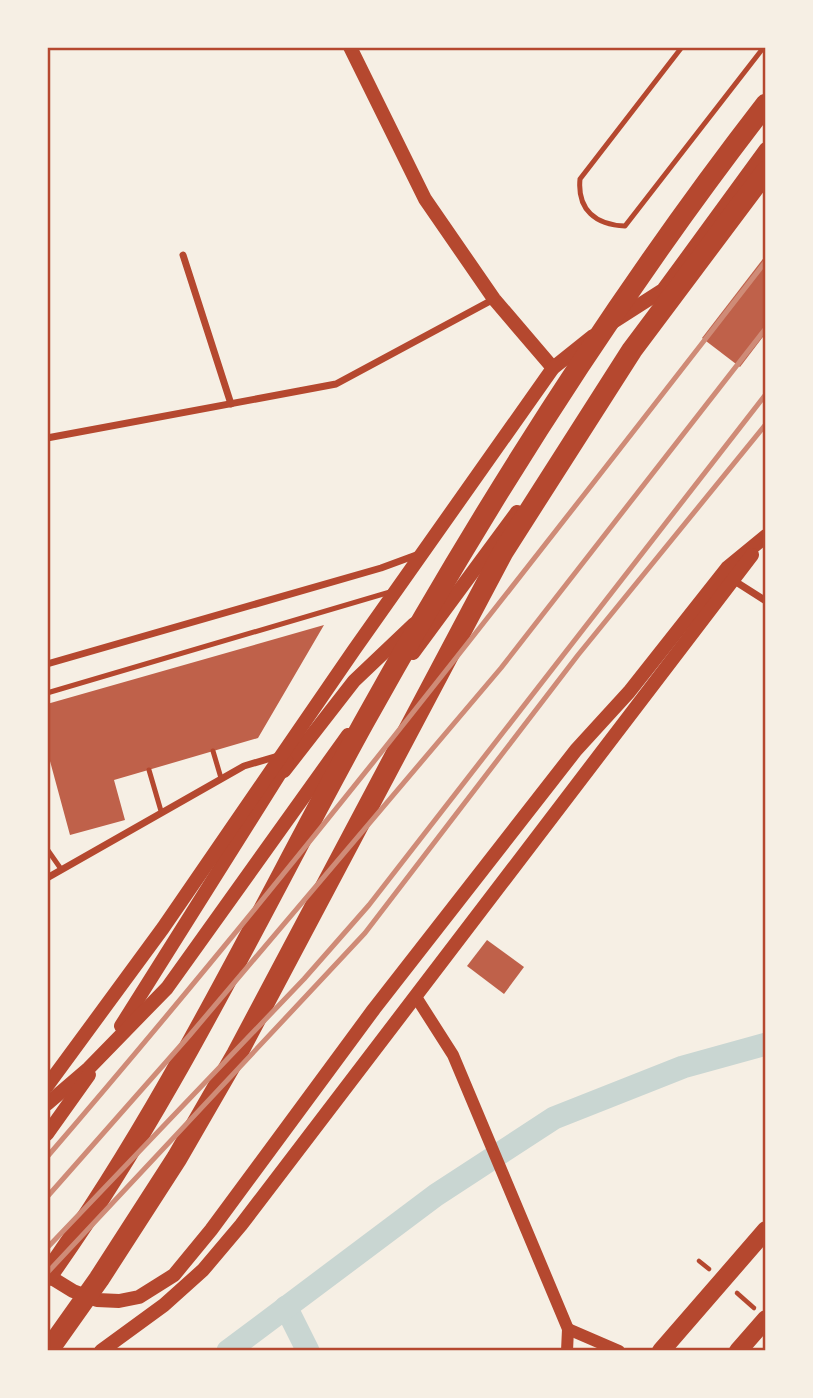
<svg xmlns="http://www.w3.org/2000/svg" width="813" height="1398" font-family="Karla,sans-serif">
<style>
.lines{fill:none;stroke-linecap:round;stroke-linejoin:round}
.canal{stroke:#c9d6d2;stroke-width:23}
.building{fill:#bf614a}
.path{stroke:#b5482f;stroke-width:4.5}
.service{stroke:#b5482f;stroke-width:5}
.minor{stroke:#b5482f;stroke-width:7}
.tertiary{stroke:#b5482f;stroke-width:12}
.secondary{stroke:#b5482f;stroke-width:14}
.primary{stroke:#b5482f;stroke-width:18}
.motorway{stroke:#b5482f;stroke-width:21}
.rail{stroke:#cf8b77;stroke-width:5}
.neatline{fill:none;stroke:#b5482f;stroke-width:2.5}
</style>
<rect width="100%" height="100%" fill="#f6efe4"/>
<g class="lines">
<!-- canal -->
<g class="canal">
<path d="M286,1307L308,1351"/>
<path d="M228,1351L436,1195L554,1118L683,1067L766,1044"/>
</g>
</g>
<!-- building -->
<g class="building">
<path d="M766,255V333L740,367L702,338Z"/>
<path d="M324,625L258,738L114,780L125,820L70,835L47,750V704Z"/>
<path d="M487,940L524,967L504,994L467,966Z"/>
</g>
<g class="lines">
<!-- path -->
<g class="path">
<path d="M699,1261L709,1269"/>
<path d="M737,1293L754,1308"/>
</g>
<!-- service -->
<g class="service">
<path d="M682,47L580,179C577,210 596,225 625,226L764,47"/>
<path d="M47,693L390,592"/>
<path d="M213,751L221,778"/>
<path d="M149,770L161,811"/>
<path d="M47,849L61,869"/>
</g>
<!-- minor -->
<g class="minor">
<path d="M183,255L231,404"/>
<path d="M47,438L336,384L494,299"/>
<path d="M733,580L766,601"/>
<path d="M47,664L381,568L419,554"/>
<path d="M47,878L244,766L278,756"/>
</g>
<!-- tertiary -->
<g class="tertiary">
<path d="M416,997L453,1055L568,1329L567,1351"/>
<path d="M568,1329L619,1351"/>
</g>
<!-- secondary -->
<g class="secondary">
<path d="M350,47L425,199L494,299L553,368"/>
<path d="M613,322L663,290L766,149"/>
<path d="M413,653L517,512"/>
<path d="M284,771L354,681L414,624"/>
<path d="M121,1026L287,762"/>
<path d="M47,1086L163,928L354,650L553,368L593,336"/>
<path d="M47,1104L89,1068L167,988L348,735"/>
<path d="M47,1134L89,1075"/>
<path d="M47,1275L73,1291L97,1300L119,1301L139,1297L174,1275L211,1230L374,1009L576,750L629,692L727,568L766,536"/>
<path d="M101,1351L164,1305L203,1270L241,1225L752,555"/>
</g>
<!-- primary -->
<g class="primary">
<path d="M661,1351L766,1230"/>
<path d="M738,1351L766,1319"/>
</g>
<!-- motorway -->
<g class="motorway">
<path d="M47,1276C170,1104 261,909 363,724C483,508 615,299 766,104"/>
<path d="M48,1351L99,1279L177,1158L237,1054L503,552L632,350L766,171"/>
</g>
<!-- rail -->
<g class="rail">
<path d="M47,1157C297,867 531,563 766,261"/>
<path d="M47,1197L189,1036L501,668L766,328"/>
<path d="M47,1248L304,979L369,905L766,394"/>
<path d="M47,1273L365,933L578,655L766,424"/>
</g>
</g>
<!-- border -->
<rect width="813" height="1398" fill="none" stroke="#f6efe4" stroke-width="98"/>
<rect x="49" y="49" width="715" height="1300" class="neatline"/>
</svg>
